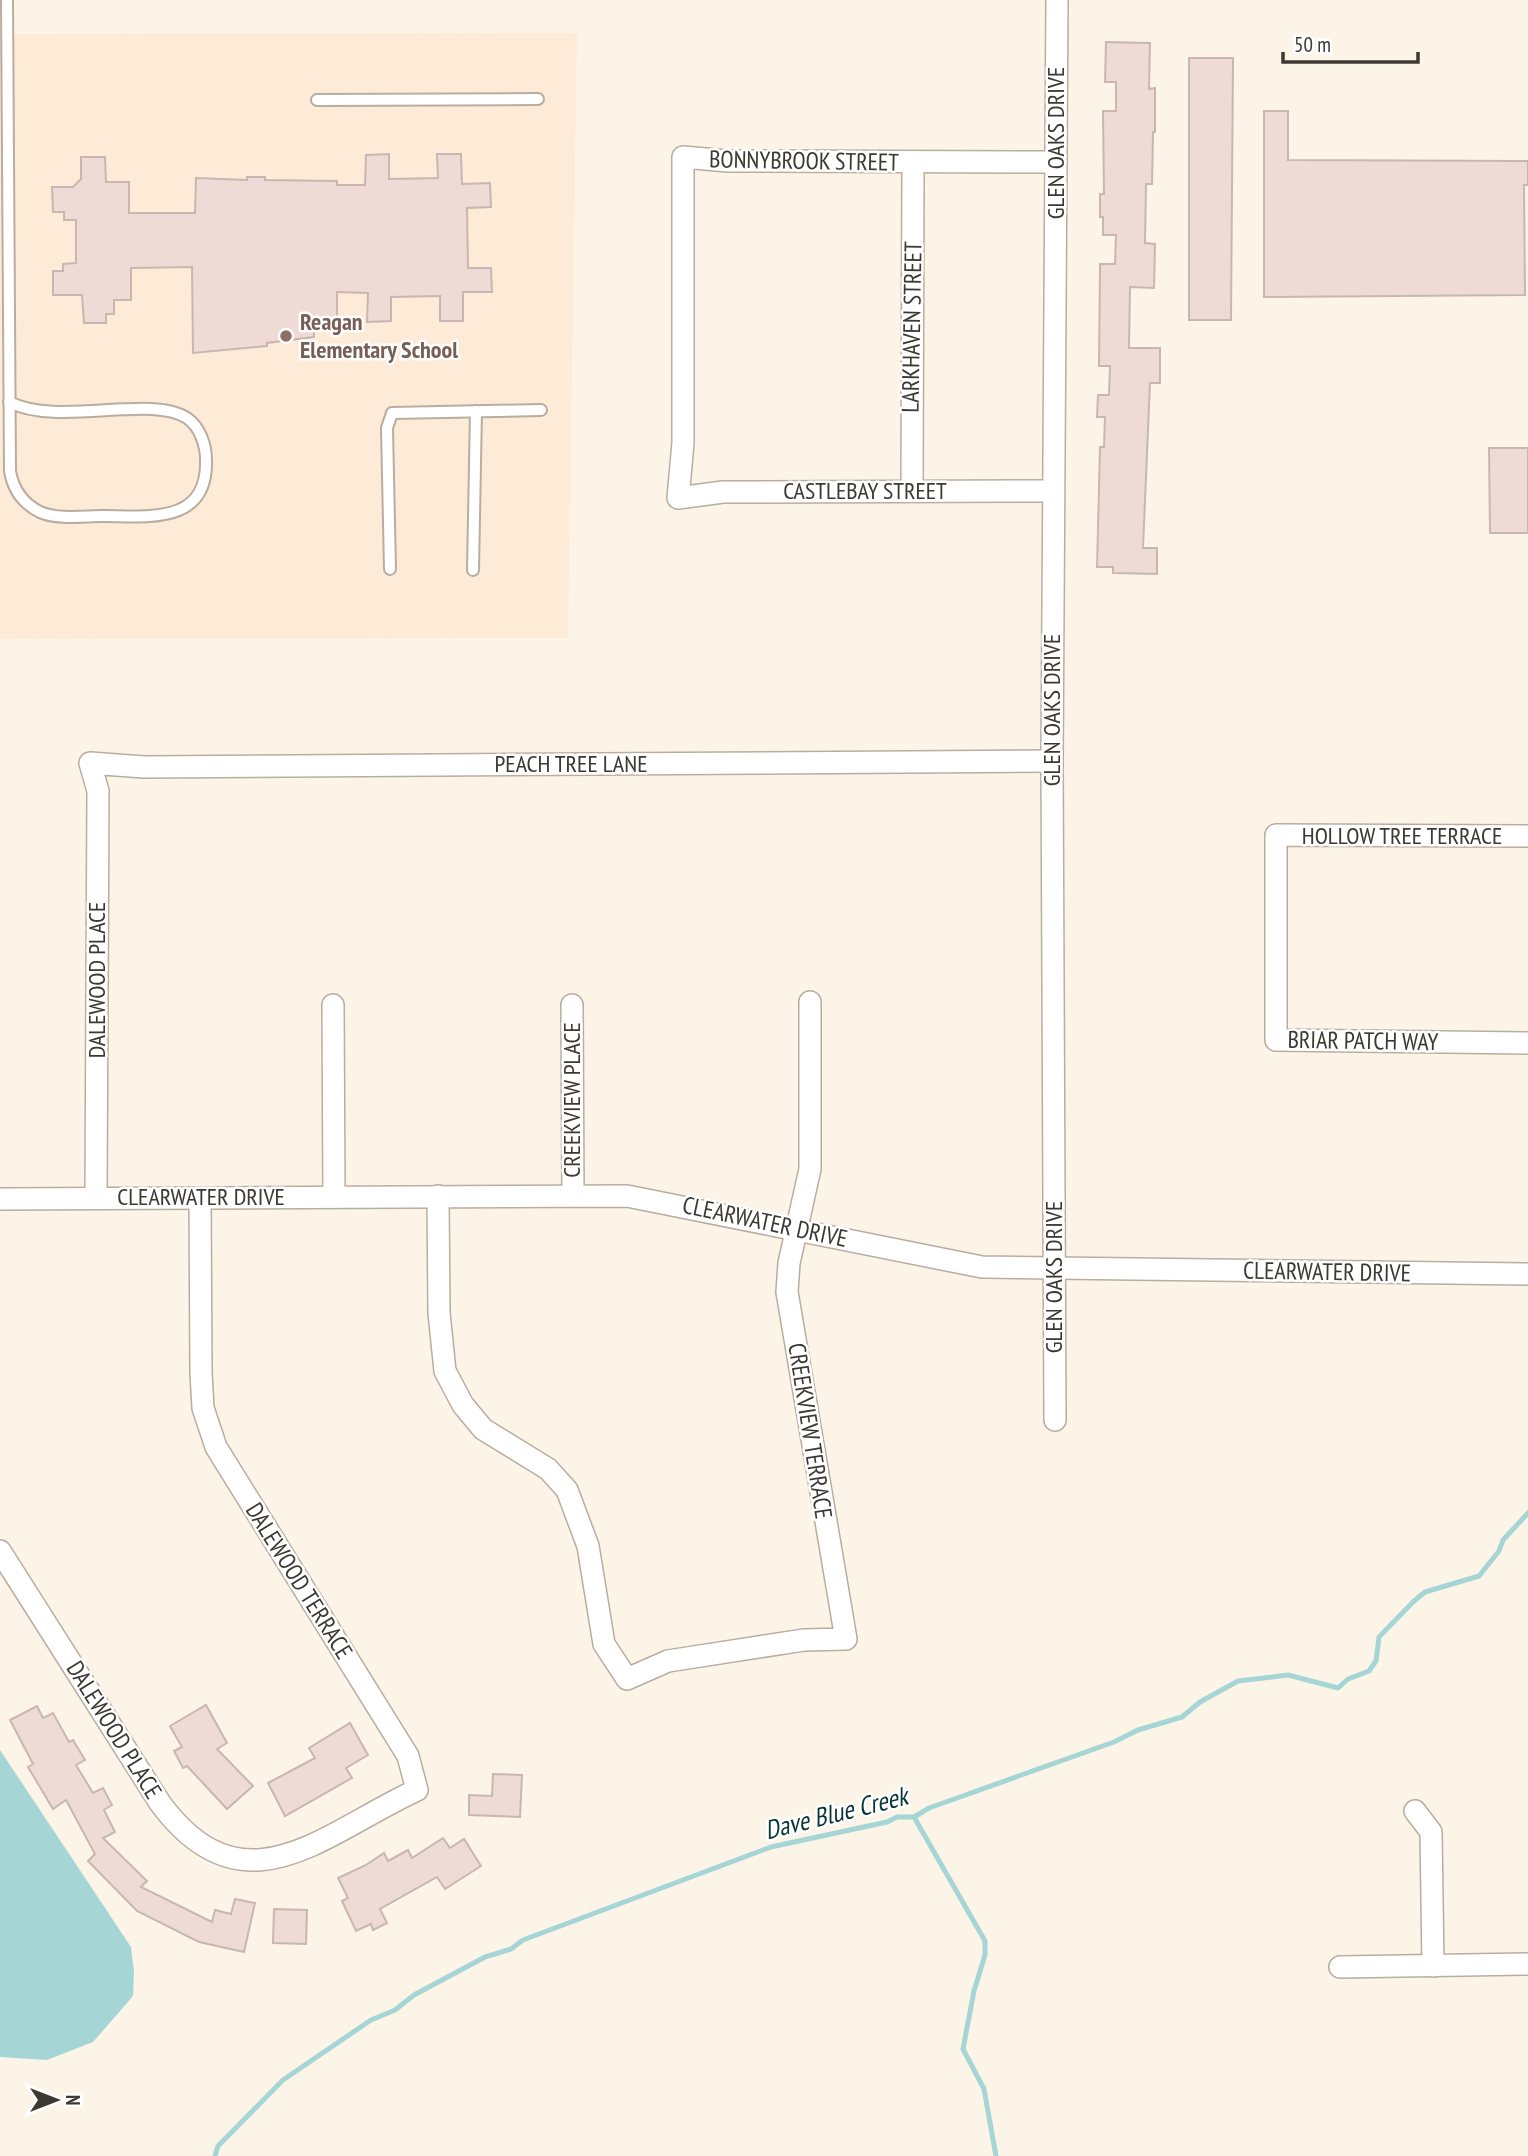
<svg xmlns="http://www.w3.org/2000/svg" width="1528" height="2156" font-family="'PT Sans Narrow',sans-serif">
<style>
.built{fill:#fdebd7}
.water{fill:#a6d5d5}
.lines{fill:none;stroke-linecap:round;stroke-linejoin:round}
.stream{stroke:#a6d5d5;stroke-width:5}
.building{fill:#efdbd5;stroke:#c9b6b1;stroke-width:2}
.service-casing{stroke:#b9ada0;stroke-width:14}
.minor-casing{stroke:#b9ada0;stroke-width:24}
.service{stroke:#fff;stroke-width:10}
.minor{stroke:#fff;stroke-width:21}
.education-dot{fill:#8d6e63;stroke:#fff;stroke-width:2.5}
.labels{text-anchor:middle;stroke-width:5;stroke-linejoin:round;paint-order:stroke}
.street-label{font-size:24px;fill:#3c3832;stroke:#fff}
.education-label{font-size:24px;font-weight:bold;fill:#785e54;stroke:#fff;text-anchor:start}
.water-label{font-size:26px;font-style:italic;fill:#083637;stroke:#fff}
</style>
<rect width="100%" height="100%" fill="#fdf4e8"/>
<!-- built -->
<path class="built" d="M577,33L568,638L0,639V34Z"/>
<!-- water -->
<path class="water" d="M0,1750L131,1947L134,1972L133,1996L93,2042L47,2060L0,2057Z"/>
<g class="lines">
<!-- stream -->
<g class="stream">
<path d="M914,1817L985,1941V1955L974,1991L963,2049L984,2089L996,2156"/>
<path d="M215,2156L218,2146L283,2080L371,2020L395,2010L414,1995L485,1957L511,1949L523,1940L771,1847L887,1822L897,1817H914L929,1808L1114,1742L1138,1730L1182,1717L1200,1702L1238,1681L1288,1675L1338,1688L1348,1679L1369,1671L1376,1661L1379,1637L1414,1601L1425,1592L1479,1576L1499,1551L1503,1540L1528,1513"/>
</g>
</g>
<!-- building -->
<g class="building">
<path d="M1106,42L1150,43L1149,89L1155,88V132H1153L1152,184H1146L1145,243L1155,244L1154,288L1130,287L1129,348H1160V383H1150L1143,548H1157V574L1113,573V567H1097L1100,447H1104L1105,417H1097L1098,395H1109L1110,366H1099L1100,264H1115L1116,235H1103V217H1100V194H1104L1103,111H1116V82H1105Z"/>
<path d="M1189,58H1233L1231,320H1189Z"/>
<path d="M1264,111H1288V160L1528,161V185H1524L1525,295L1264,297Z"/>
<path d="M389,154V179L438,178L437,154H461L462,184L490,183L491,207L467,208L468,268H491L492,292H463V321H440V296L391,297V321L367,322L368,293L337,292V324H314V337L267,343V346L193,353L192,267L131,268V300H114V314H106V323H84L82,295H53V271H63V264L76,263V220H64V212H53L52,187H73L81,179V157H105L106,182H129V213H195L196,178L247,180V177H265V180L337,181V185H365L366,155Z"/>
<path d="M1489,448H1528V533H1490Z"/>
<path d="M206,1705L227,1743L217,1749L253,1786L227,1809L187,1766L183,1768L174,1751L182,1747L170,1726Z"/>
<path d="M37,1706L43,1718L53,1713L69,1742L73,1740L85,1760L76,1765L93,1793L103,1788L112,1805L104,1810L115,1832L103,1838L147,1881L141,1887L212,1922L215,1910L231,1914L235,1899L255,1903L244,1952L199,1942L137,1911L88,1861L95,1854L66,1800L53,1809L28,1767L33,1764L10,1720Z"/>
<path d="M350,1723L368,1755L346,1768L352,1778L285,1816L268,1783L315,1758L309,1748Z"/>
<path d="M493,1774L522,1775L520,1817L469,1815V1795L492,1796Z"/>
<path d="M443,1838L450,1848L464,1839L481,1866L445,1889L437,1877L380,1909L387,1923L373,1930L371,1924L356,1931L342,1901L348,1898L338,1878L366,1865L384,1853L388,1861L408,1850L412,1858Z"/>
<path d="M274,1909L307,1910L306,1944L273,1943Z"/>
</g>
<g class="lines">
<defs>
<g id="service">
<path d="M7,0L10,471C13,489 22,503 40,512C58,520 84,516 103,516C148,516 208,525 206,460C206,445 200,427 187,418C151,394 58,427 9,402"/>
<path d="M317,100L538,99"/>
<path d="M390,569L387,428L392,413L541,410"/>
<path d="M473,570L476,411"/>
</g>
<g id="minor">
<path d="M912,490L913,163"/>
<path d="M1053,491L723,492L678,498L683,443V157L728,161L1056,162"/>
<path d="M1528,836L1276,835V1040L1528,1043"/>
<path d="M333,1005L334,1197"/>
<path d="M572,1005L573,1195"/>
<path d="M438,1196L439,1313L445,1371L463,1405L483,1429L548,1469L567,1490L588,1546L604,1644L627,1679L668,1661L804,1640L846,1639L787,1292L789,1263L810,1169V1002"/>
<path d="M96,1197L98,791L90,763L144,767L1052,761"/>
<path d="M0,1199L627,1196L982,1267L1528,1274"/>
<path d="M1055,1420L1052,761L1057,0"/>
<path d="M0,1551L160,1803C244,1917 325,1832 417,1790L408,1756L216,1447L203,1408L201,1373L200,1198"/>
<path d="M1415,1811L1431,1832L1433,1966"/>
<path d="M1340,1967L1528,1964"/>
</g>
</defs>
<!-- service casing -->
<use href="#service" class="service-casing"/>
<!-- minor casing -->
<use href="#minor" class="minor-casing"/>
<!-- service -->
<use href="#service" class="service"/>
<!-- minor -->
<use href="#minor" class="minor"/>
</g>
<!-- markers -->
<circle class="education-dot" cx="286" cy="336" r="7"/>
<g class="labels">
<!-- street labels -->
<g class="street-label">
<text transform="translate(1056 143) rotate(-90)" y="8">GLEN OAKS DRIVE</text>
<text transform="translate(804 161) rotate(1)" y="8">BONNYBROOK STREET</text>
<text transform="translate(912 327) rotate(-89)" y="8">LARKHAVEN STREET</text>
<text x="865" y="499">CASTLEBAY STREET</text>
<text transform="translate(1052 710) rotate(-90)" y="8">GLEN OAKS DRIVE</text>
<text x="571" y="772">PEACH TREE LANE</text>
<text x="1402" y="844">HOLLOW TREE TERRACE</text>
<text transform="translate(97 980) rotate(-90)" y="8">DALEWOOD PLACE</text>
<text transform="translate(1363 1041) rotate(1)" y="8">BRIAR PATCH WAY</text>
<text transform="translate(572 1100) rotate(-90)" y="8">CREEKVIEW PLACE</text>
<text x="201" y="1205">CLEARWATER DRIVE</text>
<text transform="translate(765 1222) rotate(12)" y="8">CLEARWATER DRIVE</text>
<text transform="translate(1327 1272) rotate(1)" y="8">CLEARWATER DRIVE</text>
<text transform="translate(1054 1277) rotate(-90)" y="8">GLEN OAKS DRIVE</text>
<text transform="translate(810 1431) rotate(81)" y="8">CREEKVIEW TERRACE</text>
<text transform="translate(299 1581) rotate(58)" y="8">DALEWOOD TERRACE</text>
<text transform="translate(114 1730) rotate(58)" y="8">DALEWOOD PLACE</text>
</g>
<!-- education labels -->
<g class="education-label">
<text x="300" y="330">Reagan<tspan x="300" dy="28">Elementary School</tspan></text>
</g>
<!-- water labels -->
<g class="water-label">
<text transform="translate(836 1813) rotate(-14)" y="9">Dave Blue Creek</text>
</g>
</g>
<!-- north arrow -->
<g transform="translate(56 2100) rotate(90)" stroke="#ffffff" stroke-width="5" paint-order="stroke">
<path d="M0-5L12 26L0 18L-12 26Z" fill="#3c3832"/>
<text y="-10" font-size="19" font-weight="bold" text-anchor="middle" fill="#3c3832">N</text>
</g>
<!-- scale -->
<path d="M1283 52v10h135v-10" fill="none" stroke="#3c3832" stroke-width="3.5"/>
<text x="1294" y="52" font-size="21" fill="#3c3832" stroke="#ffffff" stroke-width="5" paint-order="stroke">50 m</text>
</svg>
